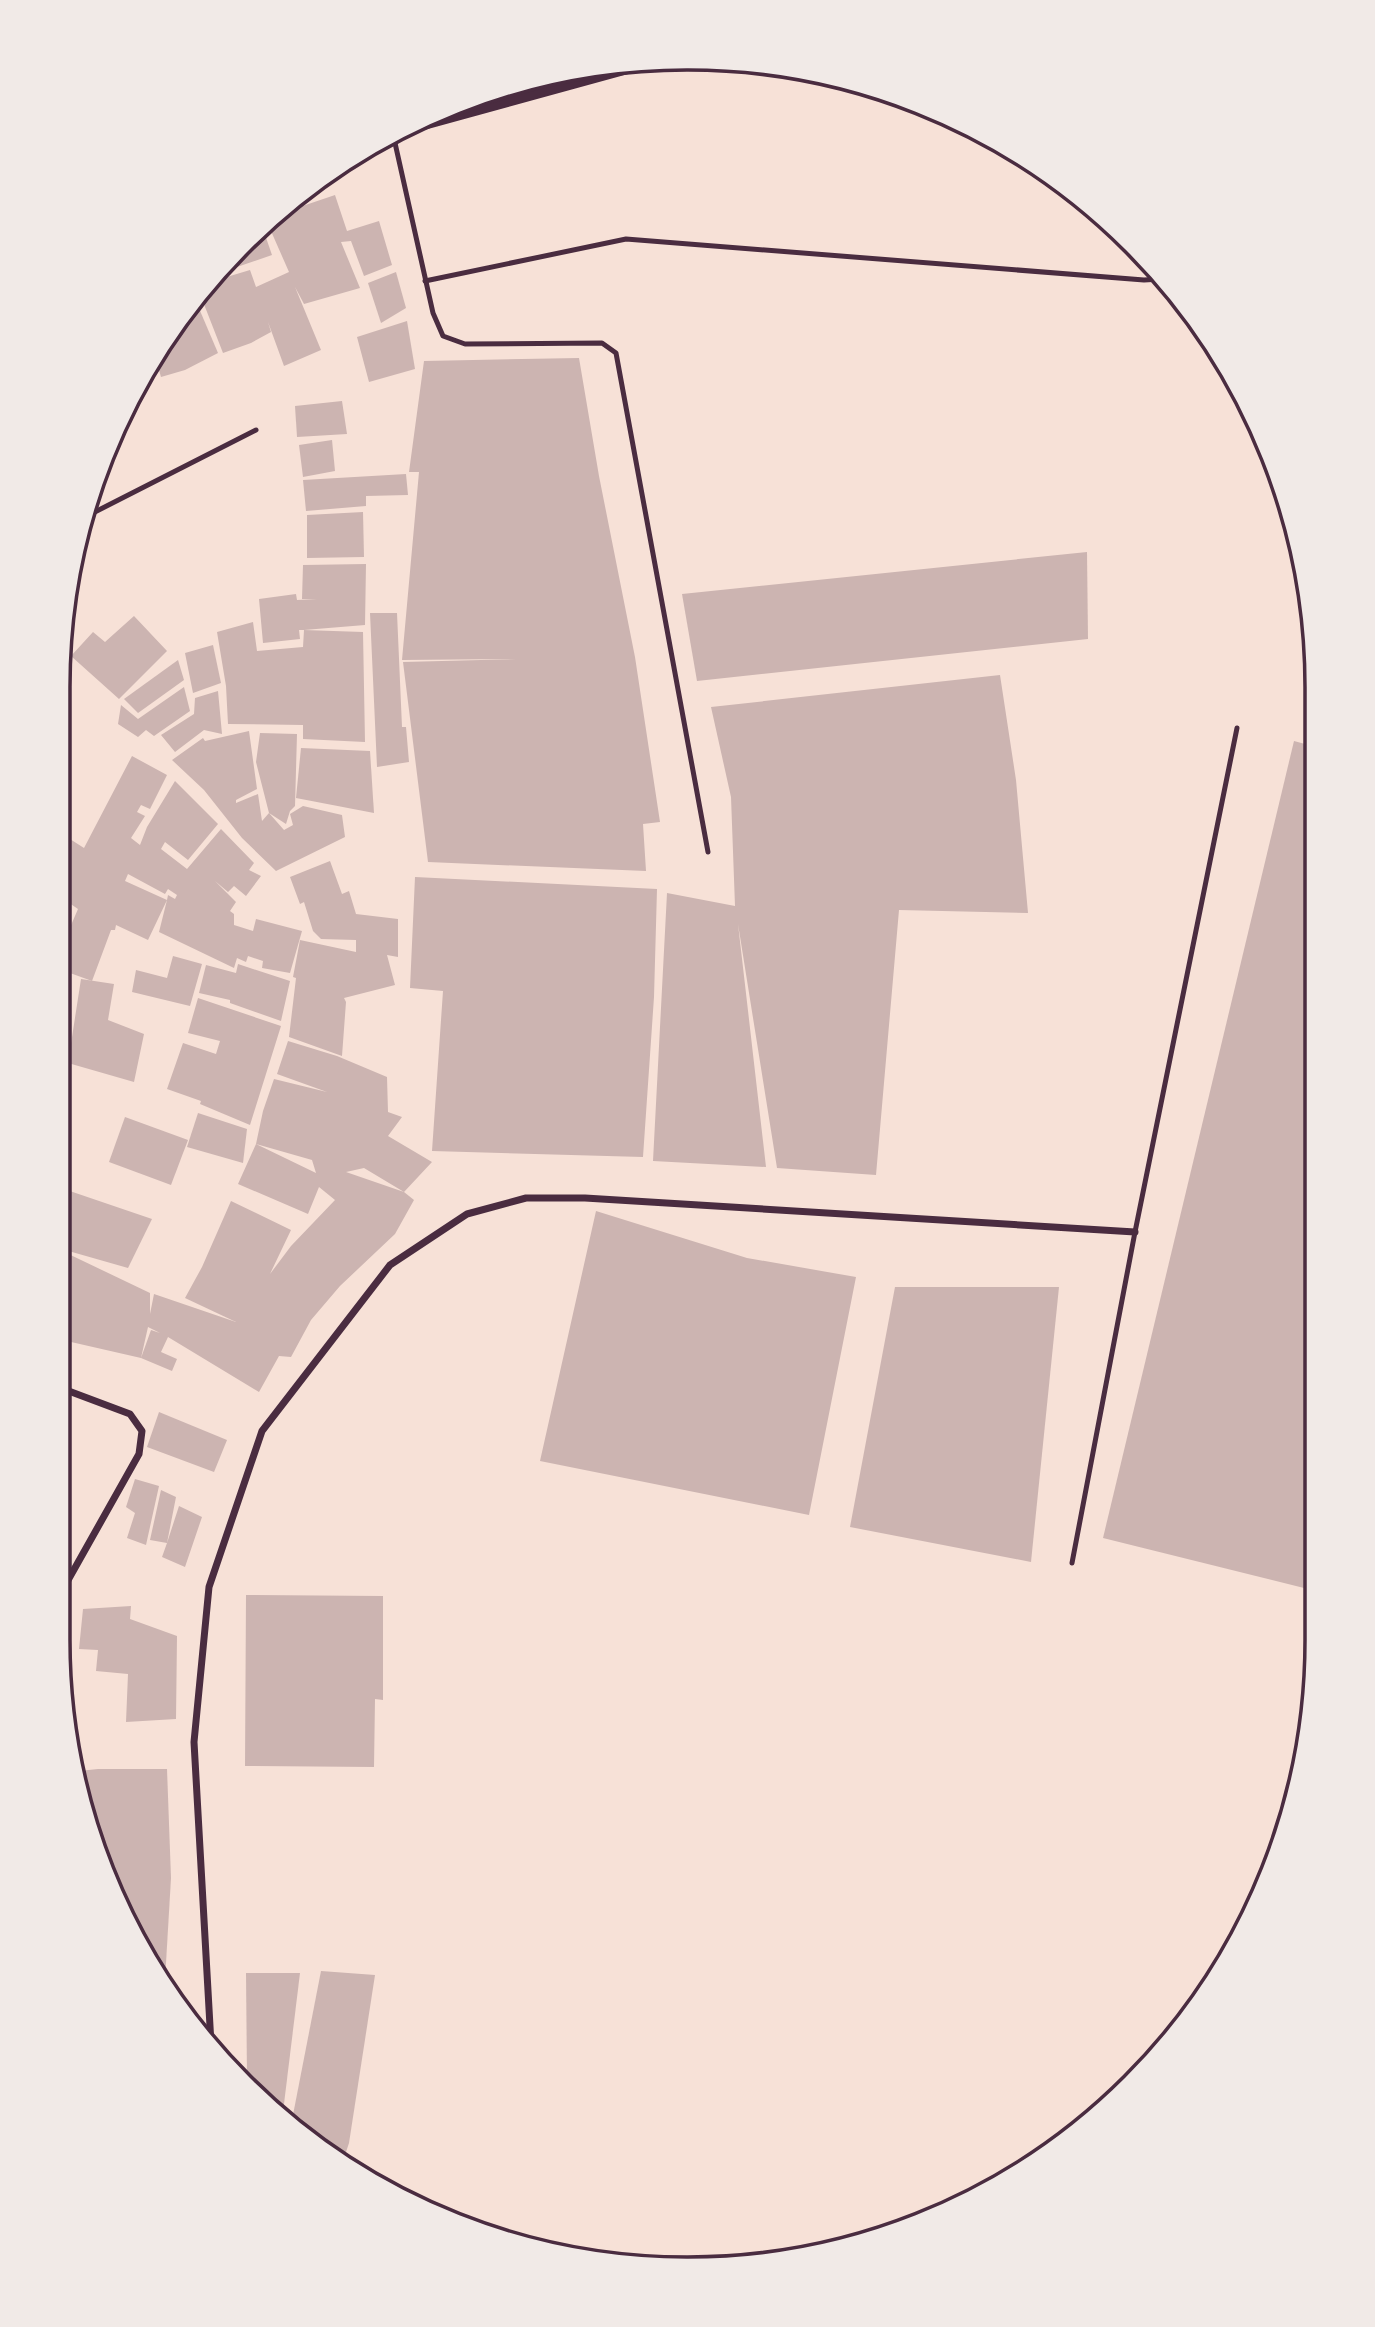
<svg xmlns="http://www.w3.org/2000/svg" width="1375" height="2327" font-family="Inter,sans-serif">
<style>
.building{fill:#ccb4b1;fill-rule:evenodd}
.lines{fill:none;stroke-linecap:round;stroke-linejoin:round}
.service{stroke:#4a2c40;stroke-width:5}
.minor{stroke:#4a2c40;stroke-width:7}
.primary{stroke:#4a2c40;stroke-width:18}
.rim{fill:none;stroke:#4a2c40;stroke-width:3.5}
</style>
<rect width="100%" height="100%" fill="#f7e1d7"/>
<!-- building -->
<g class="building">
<path d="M335,195L347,231L379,221L392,265L364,276L351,241L341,242L360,288L304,304L295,287L321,350L284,366L268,322L271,332L251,343L223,353L200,294L210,282L250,270L256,287L289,272L267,222L276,215Z"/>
<path d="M262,226L272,255L237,267L234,252Z"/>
<path d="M396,272L406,308L381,323L368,283Z"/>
<path d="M195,299L218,353L185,370L161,377L155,356L164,338Z"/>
<path d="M407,321L415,369L369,382L357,337Z"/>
<path d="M579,358L599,476L635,657L660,822L643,824L646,871L428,862L403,662L516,659L402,660L419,472H409L424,361Z"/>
<path d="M342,401L347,434L297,437L295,406Z"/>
<path d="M332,440L335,471L303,477L299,445Z"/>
<path d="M406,474L408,495L366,496V506L306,511L303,480Z"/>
<path d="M363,512L364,557L307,558V515Z"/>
<path d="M1087,552L1088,639L697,681L682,594Z"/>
<path d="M366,564L365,625L304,630L363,632L365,742L303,739V725L228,724L226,686L217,632L253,622L257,651L303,647L304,630H299L300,639L263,643L259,599L296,594L297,600L317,599H302L303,565Z"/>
<path d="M370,613H397L402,727H406L409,762L377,767Z"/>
<path d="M134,616L167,651L119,699L71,656L93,632L105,642Z"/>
<path d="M213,645L221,683L193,693L185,653Z"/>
<path d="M178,660L184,680L138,713L124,699Z"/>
<path d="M1000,675L1016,780L1028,913L899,910L876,1175L777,1168L738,924L766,1167L653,1161L667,893L735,906L731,797L711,707Z"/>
<path d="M184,687L190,711L154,736L146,730L138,737L118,724L121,705L138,719Z"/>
<path d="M218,691L222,734L204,730L175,752L161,735L194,714L195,698Z"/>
<path d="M249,731L257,789L236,800V803L258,794L262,821L269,813L256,762L260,733L297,734L295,806L290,811L286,824L269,813L284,830L293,825L290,814L303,806L342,815L345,837L276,871L242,838L204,790L172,760L203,738L205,741Z"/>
<path d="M1294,741L1316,747V1591L1103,1538Z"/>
<path d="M301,748L370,751L374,813L296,798Z"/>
<path d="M132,756L167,775L150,809L141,805L137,812L145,816L131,838L140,845L147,827L175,781L218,824L188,860L165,842L161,849L187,869L221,829L254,863L249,870L261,876L246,896L234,886L228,892L215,881L236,902L230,911L234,914V925L253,931L256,919L302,931L290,973L262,968L263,961L248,956L246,962L237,958L234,968L159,932L167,900L148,940L116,925L115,930H111L92,981L59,969V953L78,909L59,896V832L84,848ZM128,874L165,894L168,889L177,895L175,899L168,895L167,900L125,881Z"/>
<path d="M330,861L342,894L349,891L356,914L398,919V957L387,955L395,985L344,998L346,1002L342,1056L289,1037L296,978L293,977L300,940L356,952V940L321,939L313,931L304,902L300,904L290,877Z"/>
<path d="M415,877L657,889L654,997L643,1157L432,1151L443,991L410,988Z"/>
<path d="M173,956L202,964L190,1006L132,992L136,970L167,978Z"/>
<path d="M238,964L290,981L281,1021L230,1003V1000L199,993L206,965L236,973Z"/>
<path d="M81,979L114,984L108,1020L144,1034L134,1082L68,1063Z"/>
<path d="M59,980L69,983L60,1030H59Z"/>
<path d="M198,998L281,1026L250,1125L200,1104L201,1101L167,1089L183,1043L216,1054L220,1041L188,1033Z"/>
<path d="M288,1041L337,1056L387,1077L388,1112L402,1117L388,1136L432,1162L404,1192L364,1168L346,1172L404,1192L414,1200L395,1234L340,1286L311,1320L291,1357L279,1356L259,1392L168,1337L161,1352L177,1359L172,1371L141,1358L151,1330L160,1333L148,1327L141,1358L58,1339V1249L150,1293V1314L154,1294L236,1322L185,1298L202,1267L231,1201L291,1230L270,1274L291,1246L335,1200L319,1187L308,1214L238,1184L256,1144L316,1173L312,1160L256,1144L263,1111L274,1079L327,1092L277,1074Z"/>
<path d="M198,1113L247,1129L243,1163L187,1147Z"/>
<path d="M125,1117L188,1140L171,1185L109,1162Z"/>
<path d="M58,1187L152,1219L128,1268L58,1248Z"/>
<path d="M596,1211L747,1258L856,1277L809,1515L540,1461Z"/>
<path d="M895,1287H1059L1031,1562L850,1527Z"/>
<path d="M159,1412L227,1440L214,1472L147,1447Z"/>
<path d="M135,1479L159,1486L146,1545L127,1538L135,1513L126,1507Z"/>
<path d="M161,1490L176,1497L167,1543L179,1506L202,1517L185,1567L162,1557L167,1543L150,1540Z"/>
<path d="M246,1595L383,1596V1700L375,1699L374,1767L245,1766Z"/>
<path d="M131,1606L130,1619L177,1636L176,1719L126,1722L128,1674L96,1671L98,1650L79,1649L83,1609Z"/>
<path d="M98,1769H167L171,1878L165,1980L91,1842L79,1771Z"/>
<path d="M321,1971L375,1975L349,2143L344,2158L329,2155L292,2120Z"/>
<path d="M246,1973H300L283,2112L247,2078Z"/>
</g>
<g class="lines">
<!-- service -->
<g class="service">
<path d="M393,134L433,313L443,336L465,344L602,343L616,353L708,852"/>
<path d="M425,281L626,239L1144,280L1161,279"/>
<path d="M85,517L256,430"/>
<path d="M1072,1563L1135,1232L1237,728"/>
</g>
<!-- minor -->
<g class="minor">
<path d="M58,1592L67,1582L139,1454L142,1431L130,1414L58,1387"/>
<path d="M211,2044L194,1742L209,1587L262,1431L390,1265L467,1214L526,1198H585L1135,1232"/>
</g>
<!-- primary -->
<path class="primary" d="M412,124L634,63"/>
</g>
<!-- crop -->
<path d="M0 0H1375V2327H0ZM687 70H688A617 617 0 0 1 1305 687V1640A617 617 0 0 1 688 2257H687A617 617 0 0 1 70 1640V687A617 617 0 0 1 687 70Z" fill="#f1eae7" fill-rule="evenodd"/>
<path class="rim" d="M687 70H688A617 617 0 0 1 1305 687V1640A617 617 0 0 1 688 2257H687A617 617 0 0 1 70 1640V687A617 617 0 0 1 687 70Z"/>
</svg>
